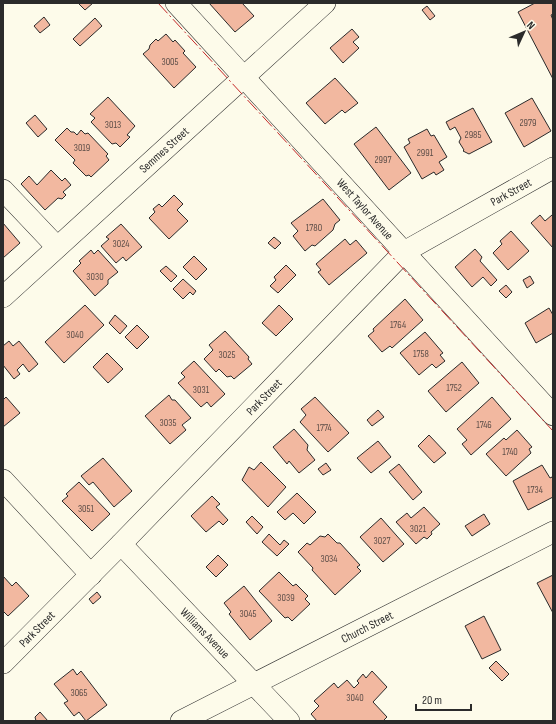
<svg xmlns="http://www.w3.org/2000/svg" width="556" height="724" font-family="'Sofia Sans Condensed',sans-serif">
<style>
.building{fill:#f2b8a0;stroke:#2b2b2b}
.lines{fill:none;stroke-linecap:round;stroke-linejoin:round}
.minor-casing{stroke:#2b2b2b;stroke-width:22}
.minor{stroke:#fdfbea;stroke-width:21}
.power{stroke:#c62828;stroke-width:1;stroke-dasharray:14 3 2 3;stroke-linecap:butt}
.labels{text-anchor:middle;stroke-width:3;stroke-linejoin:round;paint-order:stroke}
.number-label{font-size:10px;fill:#5d4e48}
.street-label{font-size:12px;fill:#2b2b2b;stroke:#fdfbea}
</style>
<rect width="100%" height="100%" fill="#fdfbea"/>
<!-- building -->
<g class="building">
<path d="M78,3H93L85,10Z"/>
<path d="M209,3H242L254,16L235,32Z"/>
<path d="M535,3H553V14L551,15L553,20V79L518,12Z"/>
<path d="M427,6L435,16L430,20L422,10Z"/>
<path d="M44,17L50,25L40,33L34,26Z"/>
<path d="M95,18L102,26L80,46L73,39Z"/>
<path d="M352,29L359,37L353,42L359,48L343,63L330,48Z"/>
<path d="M166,34L173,42L175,40L185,51L183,53L196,67L174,88L143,54L149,49L150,45L156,39L158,41Z"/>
<path d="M335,78L358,103L345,113L342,110L325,124L306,103Z"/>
<path d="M108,97L135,126L127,135L130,137L120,147L116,143L112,144L91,122L95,118L90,114Z"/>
<path d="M532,98L551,131L524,147L505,113Z"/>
<path d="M473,108L492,142L469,154L463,151L464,150L459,142L461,138L455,127L450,130L446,122Z"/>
<path d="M35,115L47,129L38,137L26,123Z"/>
<path d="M376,127L411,173L389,190L354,144Z"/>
<path d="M67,128L71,132H74L77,135L81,130L85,134L88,133L108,154L106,156L109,160L91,177L89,175L86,176L73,163L75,160L55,140Z"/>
<path d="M427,129L431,136L434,135L447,157L439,162L444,170L436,175L434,172L422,179L404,147L410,143L408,139Z"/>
<path d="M51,170L62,181L65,178L71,185L63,192L66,195L62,199L58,198L45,210L21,184L29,176L37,185Z"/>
<path d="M174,195L183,204L177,210L188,221L169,239L149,218L155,212L153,209L159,204L162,207Z"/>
<path d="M323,199L340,220L335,224L333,230L315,246L312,245L305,251L293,236L298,231L291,223Z"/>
<path d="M540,215L545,221L552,215L553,216V248L531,223Z"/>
<path d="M3,223L20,243L3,258Z"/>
<path d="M121,224L142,247L126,261L123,257L116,263L101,246L109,239L106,237Z"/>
<path d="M511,231L529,251L508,270L493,253L502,244L500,241Z"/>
<path d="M274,237L281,243L275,249L268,243Z"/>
<path d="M345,239L350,245L356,240L367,253L329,285L318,272L321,270L316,264Z"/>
<path d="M475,249L482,257L480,261L497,280L491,286L483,277L472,287L455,267Z"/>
<path d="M91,250L94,254L98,250L118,272L108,280V284L95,296L73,271L81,263L79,261Z"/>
<path d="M194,256L207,269L196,280L183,267Z"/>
<path d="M286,265L296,275L278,293L270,286L276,280L274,277Z"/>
<path d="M166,266L177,276L171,282L160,271Z"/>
<path d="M530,276L534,283L527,288L523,280Z"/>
<path d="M183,279L196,291L193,295L190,292L183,299L173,289Z"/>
<path d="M506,285L512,292L506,298L499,291Z"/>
<path d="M405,299L423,320L392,348L390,346L382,352L368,336L374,331L373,329Z"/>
<path d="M85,305L104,325L64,363L45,342Z"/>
<path d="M279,305L293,319L276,336L262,323Z"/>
<path d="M549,308L553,315V333L536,343L525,323Z"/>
<path d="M115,315L127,326L120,334L109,323Z"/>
<path d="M137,325L149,337L137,349L125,337Z"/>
<path d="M225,331L249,357L248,359L252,364L234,379L231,376L227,377L219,369L216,372L204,359L213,350L209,345Z"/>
<path d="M425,332L443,353L440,355L445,361L436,368L432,364L419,375L400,353Z"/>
<path d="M9,341L13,346L19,341L38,364L29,372L23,364L17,370L20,374L14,379L3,365V346Z"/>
<path d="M107,353L123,369L108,383L93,367Z"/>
<path d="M194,361L225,394L211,407L207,402L201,407L178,383L185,377L181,373Z"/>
<path d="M462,362L479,383L446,412L428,391Z"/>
<path d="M169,395L172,400H175L191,418L182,425L186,430L170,444L145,416Z"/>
<path d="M6,397L20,413L3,427V400Z"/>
<path d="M315,397L349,433L328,452L300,422L306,415L301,409Z"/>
<path d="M492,397L511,419L471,455L462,444L467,440L457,429Z"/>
<path d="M378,410L384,417L372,426L367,420Z"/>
<path d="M294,429L308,445L307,450L315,460L299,473L289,461L287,464L273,447Z"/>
<path d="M517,430L532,447L529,449L531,453L506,476L486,454L504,438L506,440Z"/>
<path d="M429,435L446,453L434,463L418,446Z"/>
<path d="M378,441L391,457L371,473L357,458Z"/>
<path d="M103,458L132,491L114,507L93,482L89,485L81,476Z"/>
<path d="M261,462L286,487L268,507L242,480L249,467L254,470Z"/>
<path d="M326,463L331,470L323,475L318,469Z"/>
<path d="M399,464L422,492L413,500L389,472Z"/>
<path d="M542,465L550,478L552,477L553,480V497L528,510L513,481Z"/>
<path d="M79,482L110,514L92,531L62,501L68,496L66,494Z"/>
<path d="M297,493L316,512L304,524L293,513L285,520L277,512Z"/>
<path d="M212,496L220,504L216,507L228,520L223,525L219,521L206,532L191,516Z"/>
<path d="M424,507L440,524L431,532L432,534L427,539L424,537L416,544L396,522L407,513L411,518Z"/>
<path d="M484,514L490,524L472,536L465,526Z"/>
<path d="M252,516L263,527L257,534L246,522Z"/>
<path d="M381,518L404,544L383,562L360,537Z"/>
<path d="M269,534L280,545L284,540L289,544L277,556L262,542Z"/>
<path d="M328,534L337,543H340L360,565L357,567L361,571L335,595L312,570L313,568L298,552L307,543L310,545L320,536L325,537Z"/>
<path d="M218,555L228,565L216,577L206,567Z"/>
<path d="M279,572L293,586L296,584L308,596L305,599L310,604L292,621L288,617L285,618L259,591Z"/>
<path d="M553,575V613L537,583Z"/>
<path d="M3,576L12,586L16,582L29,596L8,616L3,611Z"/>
<path d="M244,586L272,621L250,640L229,614L231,612L224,603Z"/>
<path d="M97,592L101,597L93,604L89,599Z"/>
<path d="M484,616L501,650L482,659L465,626Z"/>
<path d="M496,661L509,674L502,681L489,668Z"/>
<path d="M73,669L77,675L81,671L107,705L86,721L79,712L74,716L64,703L68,701L54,684Z"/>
<path d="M372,671L387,687L373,702L387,717L384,720L385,721H317L311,714L319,706L314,701L334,683L338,688L347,680L354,688L359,683L357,681L363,674L366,678Z"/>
<path d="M40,712L48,721H36L35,717Z"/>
</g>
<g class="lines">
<defs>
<g id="minor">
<path d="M176,3L553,415"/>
<path d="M3,190L57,247"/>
<path d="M3,297L325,3"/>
<path d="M3,480L91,575"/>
<path d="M121,544L289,721"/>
<path d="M3,663L121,544L404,252L553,168"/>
<path d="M181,721L553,532"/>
</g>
</defs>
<!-- minor casing -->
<use href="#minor" class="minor-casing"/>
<!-- minor -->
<use href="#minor" class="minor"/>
<!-- power -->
<path class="power" d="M158,3L553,431"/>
</g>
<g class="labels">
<!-- number labels -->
<g class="number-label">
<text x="170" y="65">3005</text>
<text x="528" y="126">2979</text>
<text x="113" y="128">3013</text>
<text x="473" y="138">2985</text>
<text x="82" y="151">3019</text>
<text x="425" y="156">2991</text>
<text x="383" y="163">2997</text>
<text x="314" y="231">1780</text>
<text x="121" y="247">3024</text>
<text x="95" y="280">3030</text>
<text x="398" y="328">1764</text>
<text x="75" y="338">3040</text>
<text x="421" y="357">1758</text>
<text x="227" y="358">3025</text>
<text x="454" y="391">1752</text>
<text x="201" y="393">3031</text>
<text x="168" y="426">3035</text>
<text x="484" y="428">1746</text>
<text x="324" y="431">1774</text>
<text x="510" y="455">1740</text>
<text x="535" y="493">1734</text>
<text x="86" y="512">3051</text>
<text x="418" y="532">3021</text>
<text x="382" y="544">3027</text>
<text x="329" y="562">3034</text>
<text x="286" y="601">3039</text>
<text x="248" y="617">3045</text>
<text x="79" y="696">3065</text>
<text x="355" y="701">3040</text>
</g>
<!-- street labels -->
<g class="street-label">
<text transform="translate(164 150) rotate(-42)" y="4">Semmes Street</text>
<text transform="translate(511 192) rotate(-29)" y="4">Park Street</text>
<text transform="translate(365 209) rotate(48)" y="4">West Taylor Avenue</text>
<text transform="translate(264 397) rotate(-46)" y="4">Park Street</text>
<text transform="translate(367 627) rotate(-27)" y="4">Church Street</text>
<text transform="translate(37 629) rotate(-45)" y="4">Park Street</text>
<text transform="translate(205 633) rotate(46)" y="4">Williams Avenue</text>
</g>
</g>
<!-- border -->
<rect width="556" height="724" fill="none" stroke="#2b2b2b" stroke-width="8"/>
<!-- north arrow -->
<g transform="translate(524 32) rotate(46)" stroke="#fdfbea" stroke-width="3" paint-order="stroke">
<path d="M0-3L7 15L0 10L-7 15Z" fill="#2b2b2b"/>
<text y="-6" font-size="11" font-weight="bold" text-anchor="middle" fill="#2b2b2b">N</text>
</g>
<!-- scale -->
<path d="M416 704v6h55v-6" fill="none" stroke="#2b2b2b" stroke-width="2"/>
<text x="422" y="704" font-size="12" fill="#2b2b2b" stroke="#fdfbea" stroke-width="3" paint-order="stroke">20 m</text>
</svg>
